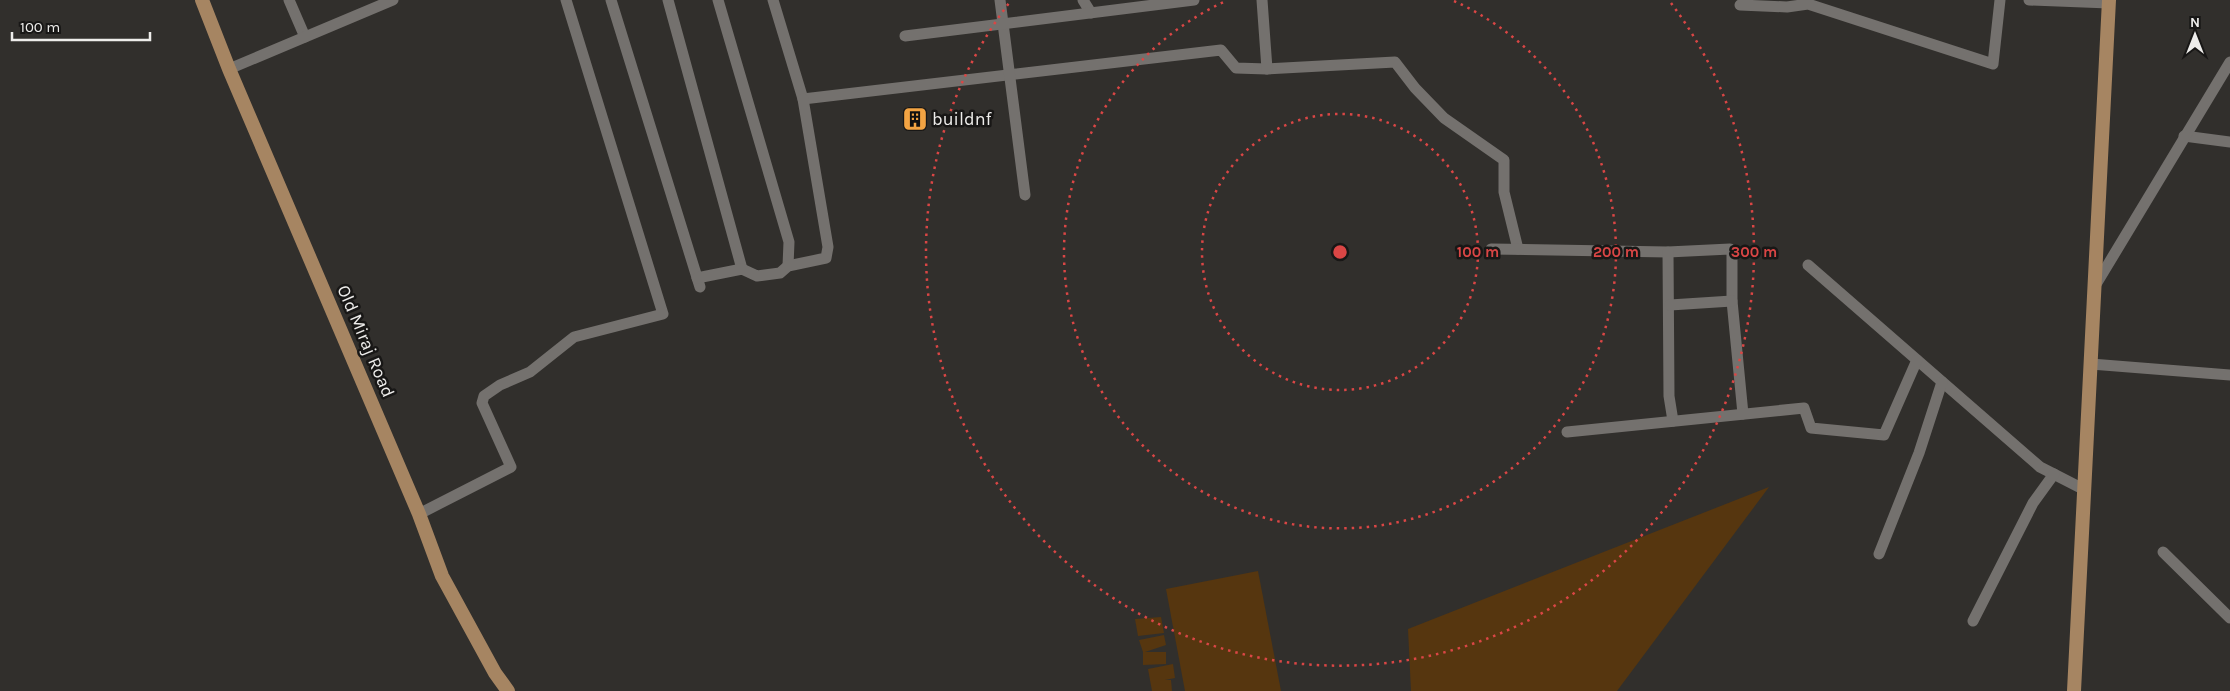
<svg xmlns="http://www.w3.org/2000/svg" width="2230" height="691" font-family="Karla,sans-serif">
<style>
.green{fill:#56360f}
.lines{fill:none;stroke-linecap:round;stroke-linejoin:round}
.minor{stroke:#74716e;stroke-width:11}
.major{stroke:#a68562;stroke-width:14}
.ring{fill:none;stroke:#da4645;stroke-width:2.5;stroke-dasharray:2.5 5}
.labels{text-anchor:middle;stroke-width:5;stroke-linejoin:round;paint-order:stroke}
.poi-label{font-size:18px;fill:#eeedeb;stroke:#181716;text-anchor:start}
.street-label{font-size:18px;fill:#eeedeb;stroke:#181716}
.centre{fill:#da4645;stroke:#181716;stroke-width:2.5}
.ring-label{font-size:15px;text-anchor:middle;font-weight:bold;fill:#da4645;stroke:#181716;stroke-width:5;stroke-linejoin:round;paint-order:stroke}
</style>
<rect width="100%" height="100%" fill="#312f2c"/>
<!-- green -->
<g class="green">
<path d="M1769,487L1617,691H1411L1408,629Z"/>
<path d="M1258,571L1281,691H1185L1166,589Z"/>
<path d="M1161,617L1164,633L1138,636L1135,619Z"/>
<path d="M1164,635L1166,645L1145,652H1166V664L1143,665V652L1139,640Z"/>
<path d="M1173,664L1175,678L1165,680H1171L1172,691H1152L1148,669Z"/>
</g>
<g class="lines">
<!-- minor -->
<g class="minor">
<path d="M289,0L305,37"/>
<path d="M611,0L700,287"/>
<path d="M668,0L742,269"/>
<path d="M718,0L789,242L788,266"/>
<path d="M773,0L803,99L1221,50L1236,68L1267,69L1395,62L1415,88L1444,118L1504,160V192L1518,249"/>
<path d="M1000,0L1025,195"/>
<path d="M1083,0L1091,13"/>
<path d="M1262,0L1267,69"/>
<path d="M2029,0L2109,3"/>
<path d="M1740,5L1787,7L1808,4L1993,64L2000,0"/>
<path d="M905,36L1194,0"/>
<path d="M229,69L393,0"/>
<path d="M2184,136L2230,142"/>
<path d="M1491,249L1668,252L1730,249L1732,252V301L1743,414"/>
<path d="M1668,252L1669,396L1673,421"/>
<path d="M1808,265L2040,467L2085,490"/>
<path d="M697,278L742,269L757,276L780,273L788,266L826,258L828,247L803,99"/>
<path d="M2095,286L2230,62"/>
<path d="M1670,305L1732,301"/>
<path d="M2091,364L2230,375"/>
<path d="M1567,432L1804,408L1811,428L1884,435L1917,360"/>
<path d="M419,514L511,467L482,403L484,396L500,385L530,372L574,337L663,314L566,0"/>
<path d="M2163,552L2230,618"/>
<path d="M1879,554L1919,453L1942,382"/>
<path d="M1973,621L2033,503L2054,474"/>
</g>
<!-- major -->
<g class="major">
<path d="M202,0L229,69L419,514L442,576L495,673L508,691"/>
<path d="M2074,691L2109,0"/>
</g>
</g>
<!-- distance rings -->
<g class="ring">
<circle cx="1340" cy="252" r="138"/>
<path d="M1454 1A276 276 0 1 1 1226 1"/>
<path d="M1671 3A414 414 0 1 1 1009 3"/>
</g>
<!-- icons -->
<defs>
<symbol id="building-square" viewBox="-11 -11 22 22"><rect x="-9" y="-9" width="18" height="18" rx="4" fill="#f3a443" stroke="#181716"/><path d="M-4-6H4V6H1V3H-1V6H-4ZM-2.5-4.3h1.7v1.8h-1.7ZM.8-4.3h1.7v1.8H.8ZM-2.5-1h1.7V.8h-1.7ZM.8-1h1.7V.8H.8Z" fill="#111"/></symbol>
</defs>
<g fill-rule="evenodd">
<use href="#building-square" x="901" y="105" width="28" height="28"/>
</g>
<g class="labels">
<!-- poi labels -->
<g class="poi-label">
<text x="932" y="125">buildnf</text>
</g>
<!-- street labels -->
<g class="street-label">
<text transform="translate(366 341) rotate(67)" y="6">Old Miraj Road</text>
</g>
</g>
<circle cx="1340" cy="252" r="8" class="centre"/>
<g class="ring-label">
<text x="1478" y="257">100 m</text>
<text x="1616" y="257">200 m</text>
<text x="1754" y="257">300 m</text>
</g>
<!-- north arrow -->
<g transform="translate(2195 35)" stroke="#181716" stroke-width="4" paint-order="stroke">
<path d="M0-4L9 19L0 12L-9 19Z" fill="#eeedeb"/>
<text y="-8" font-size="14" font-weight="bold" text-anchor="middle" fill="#eeedeb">N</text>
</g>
<!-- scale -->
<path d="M12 32v8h138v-8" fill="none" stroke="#eeedeb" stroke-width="2.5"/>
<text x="20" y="32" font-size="15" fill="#eeedeb" stroke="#181716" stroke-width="4" paint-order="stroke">100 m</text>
</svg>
